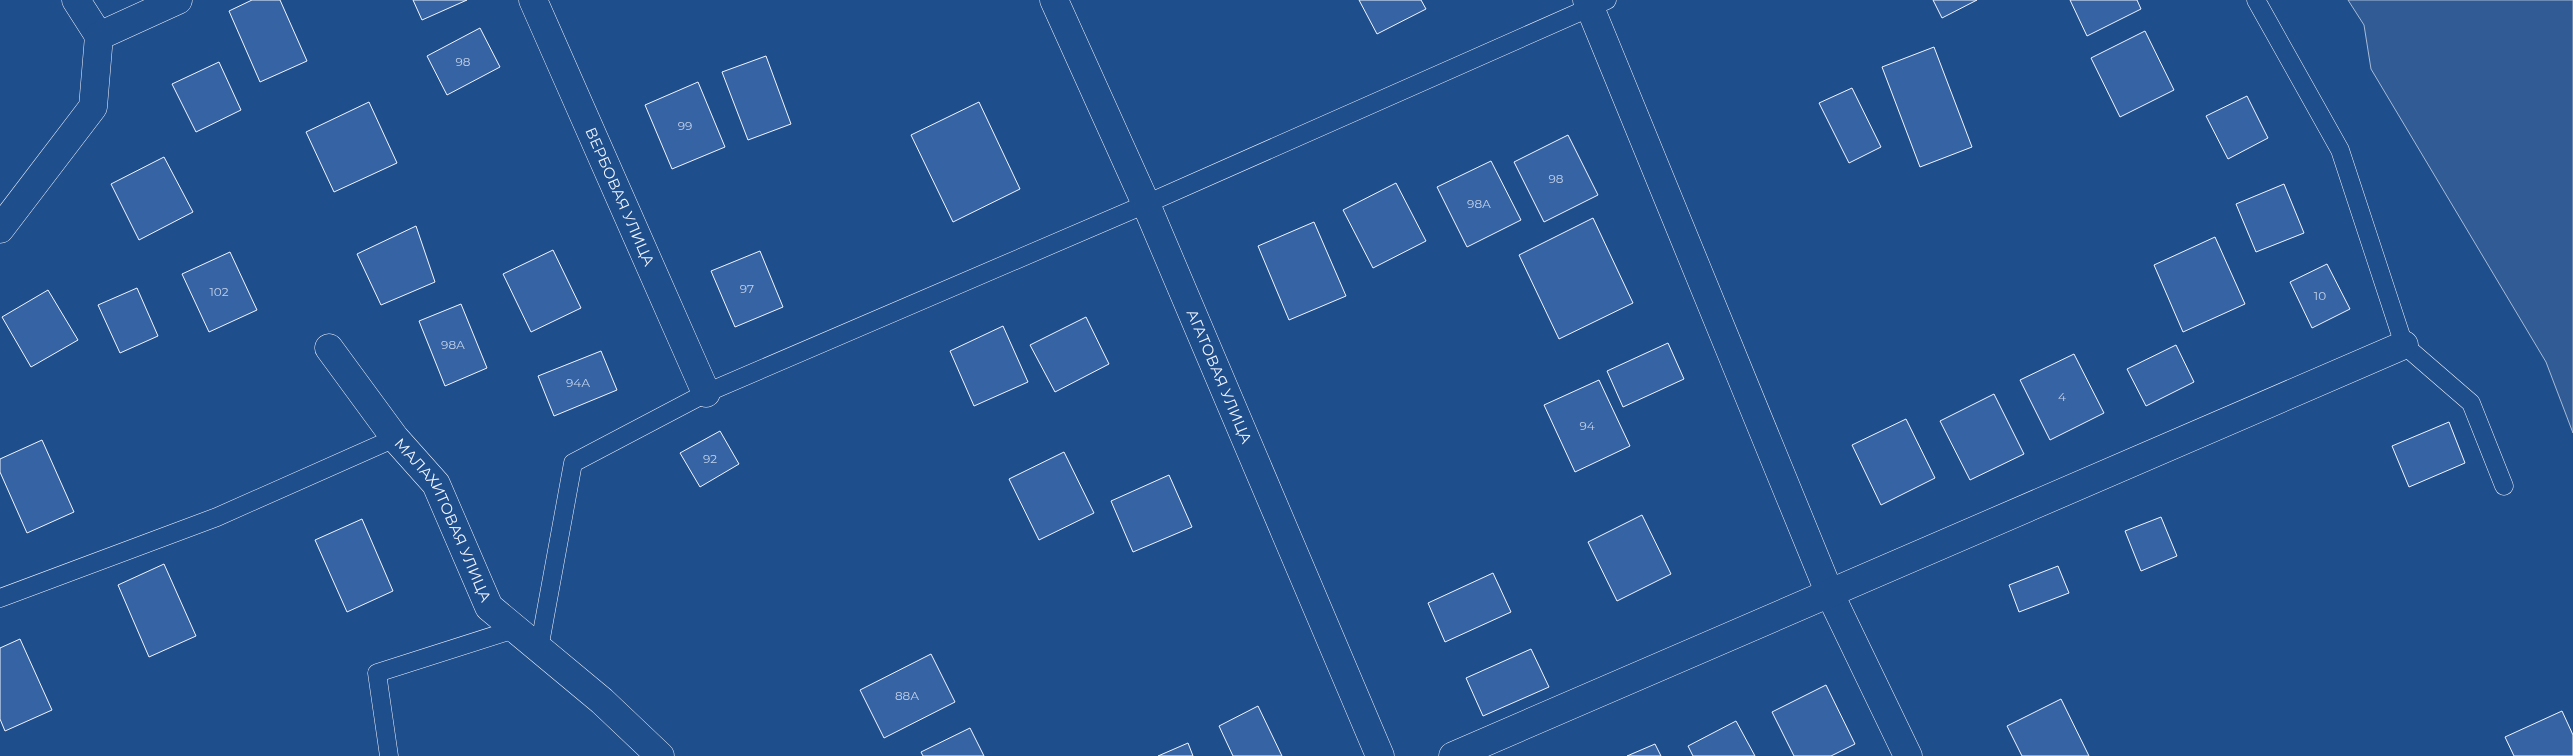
<svg xmlns="http://www.w3.org/2000/svg" width="2573" height="756" font-family="Montserrat,sans-serif">
<style>
.built{fill:#305b95;stroke:#a8bbd7}
.building{fill:#3563a3;stroke:#f2f6ff}
.lines{fill:none;stroke-linecap:round;stroke-linejoin:round}
.lane-casing{stroke:#f2f6ff;stroke-width:19}
.street-casing{stroke:#f2f6ff;stroke-width:29}
.lane{stroke:#1f4e8c;stroke-width:18}
.street{stroke:#1f4e8c;stroke-width:28}
.labels{text-anchor:middle;stroke-width:4;stroke-linejoin:round;paint-order:stroke}
.number-label{font-size:12px;fill:#c3d1e8}
.street-label{font-size:15px;fill:#f2f6ff;stroke:#1f4e8c}
</style>
<rect width="100%" height="100%" fill="#1f4e8c"/>
<!-- built -->
<path class="built" d="M2348,0H2573V433L2546,362L2371,69L2364,25Z"/>
<!-- building -->
<g class="building">
<path d="M252,0H280L307,61L260,82L229,11Z"/>
<path d="M413,0H467L422,20Z"/>
<path d="M1359,0H1421L1426,9L1377,34Z"/>
<path d="M1933,0H1977L1942,18Z"/>
<path d="M2070,0H2137L2141,9L2087,36Z"/>
<path d="M480,28L500,67L447,95L427,56Z"/>
<path d="M2145,31L2174,90L2120,117L2091,58Z"/>
<path d="M1934,47L1972,147L1920,167L1882,67Z"/>
<path d="M766,56L791,124L748,140L722,72Z"/>
<path d="M219,62L241,110L196,132L172,84Z"/>
<path d="M698,82L725,147L672,169L645,105Z"/>
<path d="M1852,88L1881,147L1849,163L1819,103Z"/>
<path d="M2247,96L2268,138L2228,159L2206,116Z"/>
<path d="M369,102L397,163L334,192L306,132Z"/>
<path d="M979,102L1020,189L953,222L911,135Z"/>
<path d="M1568,135L1598,195L1544,222L1514,162Z"/>
<path d="M164,157L193,212L139,240L111,184Z"/>
<path d="M1491,161L1521,220L1467,247L1437,187Z"/>
<path d="M1396,183L1426,241L1373,268L1343,210Z"/>
<path d="M2284,184L2304,233L2256,252L2236,204Z"/>
<path d="M1593,218L1633,303L1559,339L1519,255Z"/>
<path d="M1314,222L1346,296L1289,320L1258,246Z"/>
<path d="M416,226L435,282L381,305L357,254Z"/>
<path d="M2215,237L2245,304L2183,332L2154,265Z"/>
<path d="M553,250L581,308L531,332L503,274Z"/>
<path d="M760,251L783,307L735,327L711,271Z"/>
<path d="M230,252L257,310L209,332L182,274Z"/>
<path d="M2327,264L2350,309L2312,328L2290,282Z"/>
<path d="M137,288L158,336L120,353L98,305Z"/>
<path d="M48,290L78,340L31,367L2,317Z"/>
<path d="M461,304L487,368L445,386L419,321Z"/>
<path d="M1086,317L1109,364L1055,392L1030,345Z"/>
<path d="M1003,326L1028,382L974,406L950,351Z"/>
<path d="M1668,343L1684,379L1623,407L1607,371Z"/>
<path d="M2176,345L2194,382L2146,406L2127,369Z"/>
<path d="M601,351L617,390L554,416L538,376Z"/>
<path d="M2074,354L2104,413L2050,440L2020,380Z"/>
<path d="M1599,380L1630,446L1575,472L1544,405Z"/>
<path d="M1994,394L2024,454L1970,480L1940,421Z"/>
<path d="M1906,419L1935,478L1881,505L1852,445Z"/>
<path d="M2449,422L2465,463L2409,487L2392,446Z"/>
<path d="M720,431L739,464L700,487L680,453Z"/>
<path d="M42,440L74,512L27,533L0,472V459Z"/>
<path d="M1064,452L1094,513L1039,540L1009,479Z"/>
<path d="M1169,475L1192,527L1133,552L1111,501Z"/>
<path d="M1642,515L1671,574L1617,601L1588,542Z"/>
<path d="M2161,517L2177,556L2141,571L2125,531Z"/>
<path d="M362,519L393,591L347,612L315,540Z"/>
<path d="M164,564L196,636L149,657L118,585Z"/>
<path d="M2058,566L2069,593L2019,612L2009,585Z"/>
<path d="M1493,573L1511,612L1445,642L1428,603Z"/>
<path d="M20,639L52,710L5,731L0,719V648Z"/>
<path d="M1531,649L1549,687L1483,716L1466,678Z"/>
<path d="M931,654L955,702L884,738L860,690Z"/>
<path d="M1826,685L1855,744L1831,756H1794L1772,712Z"/>
<path d="M2061,699L2089,756H2022L2007,726Z"/>
<path d="M1258,706L1282,756H1233L1219,726Z"/>
<path d="M2562,711L2573,735V756H2514L2505,737Z"/>
<path d="M1736,721L1755,756H1693L1688,746Z"/>
<path d="M970,728L984,756H923L921,752Z"/>
<path d="M1188,743L1193,756H1158Z"/>
<path d="M1655,744L1661,756H1627Z"/>
</g>
<g class="lines">
<defs>
<g id="lane">
<path d="M2256,0L2340,150L2404,345L2471,403L2504,486"/>
<path d="M0,598L217,517L395,438"/>
<path d="M539,649L573,463L706,393L1146,204L1607,0"/>
<path d="M389,756L377,673L515,629"/>
</g>
<g id="street">
<path d="M76,0L99,36"/>
<path id="s1" d="M533,0L706,393"/>
<path id="s2" d="M1054,0L1146,204L1380,756"/>
<path d="M1587,0L1829,592L1908,756"/>
<path d="M0,229L93,107L99,36L178,0"/>
<path id="s3" d="M329,348L395,438L436,484L489,607L602,701L660,756"/>
<path d="M1453,756L2404,345"/>
</g>
</defs>
<!-- lane casing -->
<use href="#lane" class="lane-casing"/>
<!-- street casing -->
<use href="#street" class="street-casing"/>
<!-- lane -->
<use href="#lane" class="lane"/>
<!-- street -->
<use href="#street" class="street"/>
</g>
<g class="labels">
<!-- number labels -->
<g class="number-label">
<text x="463" y="66">98</text>
<text x="685" y="130">99</text>
<text x="1556" y="183">98</text>
<text x="1479" y="208">98А</text>
<text x="747" y="293">97</text>
<text x="219" y="296">102</text>
<text x="2320" y="300">10</text>
<text x="453" y="349">98А</text>
<text x="578" y="387">94А</text>
<text x="2062" y="401">4</text>
<text x="1587" y="430">94</text>
<text x="710" y="463">92</text>
<text x="907" y="700">88А</text>
</g>
<!-- street labels -->
<g class="street-label">
<text dy="5" stroke="none"><textPath href="#s1" startOffset="215">ВЕРБОВАЯ УЛИЦА</textPath></text>
<text dy="5" stroke="none"><textPath href="#s2" startOffset="411">АГАТОВАЯ УЛИЦА</textPath></text>
<text dy="5" stroke="none"><textPath href="#s3" startOffset="208">МАЛАХИТОВАЯ УЛИЦА</textPath></text>
</g>
</g>
</svg>
